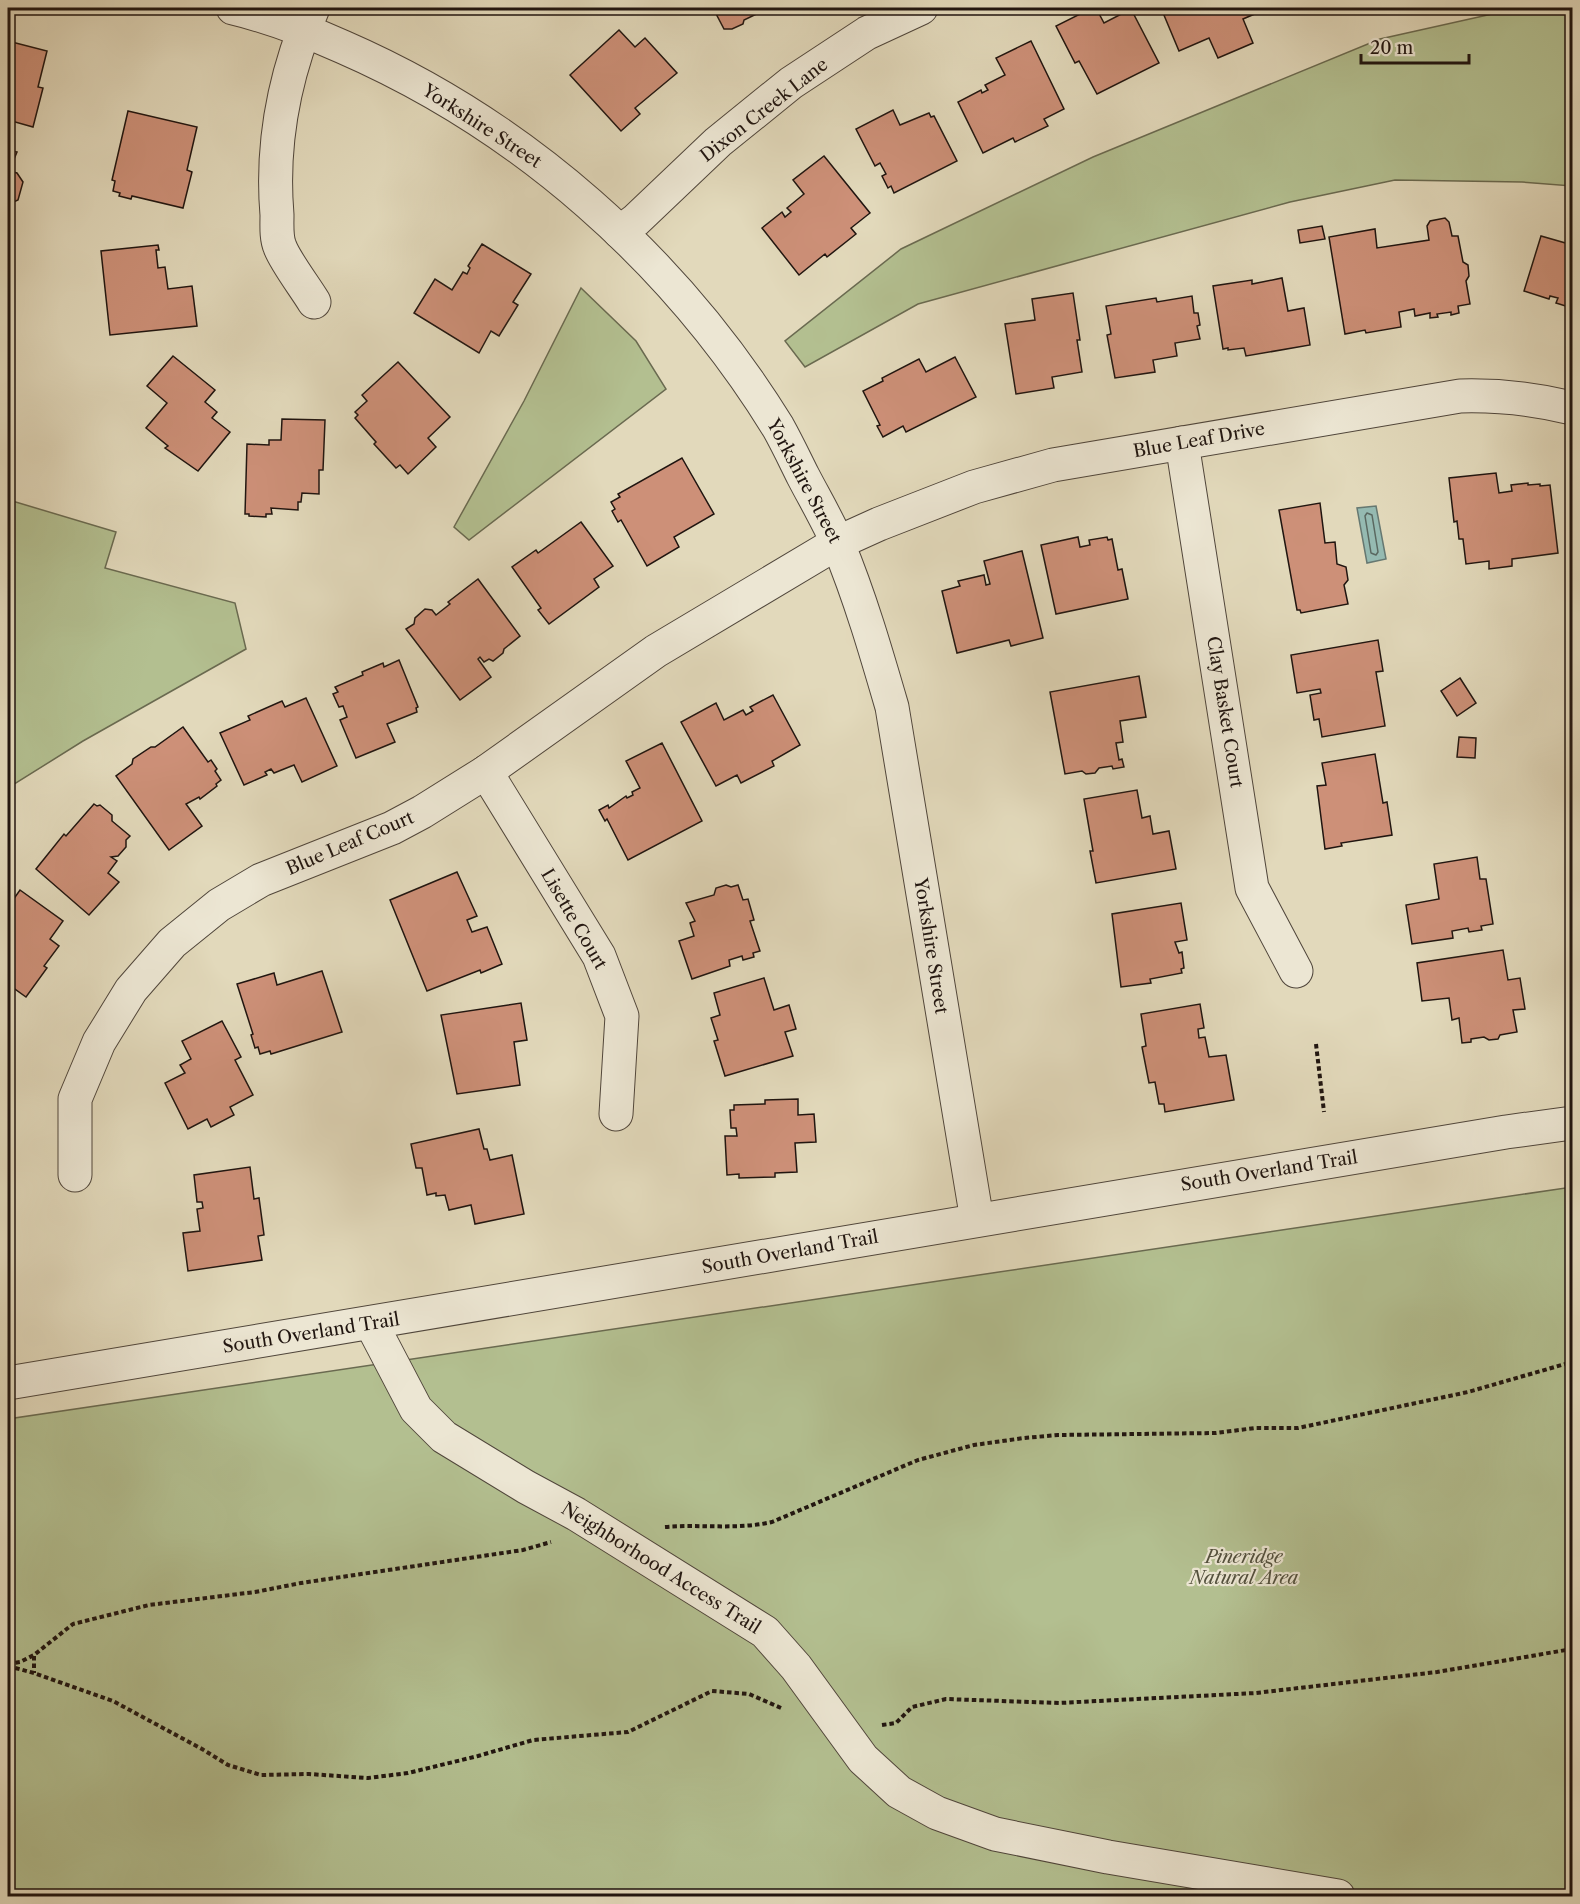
<svg xmlns="http://www.w3.org/2000/svg" width="1580" height="1904" font-family="'Libre Caslon Text',serif">
<style>
.green{fill:#b3bf90;stroke:#6a6a50;stroke-width:1.5}
.water{fill:#95bab1;stroke:#667871;stroke-width:1.5}
.lines{fill:none;stroke-linecap:round;stroke-linejoin:round}
.shore{stroke:#5a6860;stroke-width:1.5}
.building{fill:#cd9078;stroke:#201510;stroke-width:1.5}
.minor-casing{stroke:#50463b;stroke-width:35}
.path{stroke:#201510;stroke-width:4;stroke-dasharray:4.5 3;stroke-linecap:butt}
.minor{stroke:#ece6d3;stroke-width:33}
.labels{text-anchor:middle;stroke-width:4.5;stroke-linejoin:round;paint-order:stroke}
.street-label{font-size:18px;fill:#201510;stroke:#ece6d3}
.park-label{font-size:18px;font-style:italic;fill:#53503d;stroke:#ece6d3}
</style>
<rect width="100%" height="100%" fill="#e2d9bb"/>
<filter id="stains"><feTurbulence type="fractalNoise" baseFrequency=".00333" numOctaves="4"/><feColorMatrix values="0 0 0 0 .2 0 0 0 0 .09 0 0 0 0 .02 0 0 0 .5 -.17"/></filter>
<radialGradient id="worn" r=".72"><stop offset=".6" stop-color="#630" stop-opacity="0"/><stop offset="1" stop-color="#630" stop-opacity=".3"/></radialGradient>
<!-- green -->
<g class="green">
<path d="M1519,8H1572V186L1522,182L1395,180L1290,202L918,304L805,367L785,341L901,249L1093,157L1380,39Z"/>
<path d="M581,288L636,341L666,389L469,540L454,527L524,401Z"/>
<path d="M9,500L116,532L105,568L235,603L246,649L83,741L8,788Z"/>
<path d="M1572,1187V1896H8V1419Z"/>
</g>
<!-- water -->
<path class="water" d="M1376,506L1386,559L1367,563L1357,508Z"/>
<g class="lines">
<!-- shore -->
<path class="shore" d="M1367,513L1372,515L1378,552L1376,555L1371,553L1365,516Z"/>
</g>
<!-- building -->
<g class="building">
<path d="M713,8H769L744,20L743,24L732,29H724Z"/>
<path d="M1092,8H1096L1104,23L1131,9L1159,63L1097,94L1079,61L1075,63L1056,26Z"/>
<path d="M1161,8H1263L1264,10L1243,19L1253,43L1218,58L1209,38L1179,51Z"/>
<path d="M619,30L635,47L645,38L677,73L635,108L640,114L621,131L570,75Z"/>
<path d="M8,41L47,51L38,87L43,88L33,127L8,120Z"/>
<path d="M1031,41L1064,109L1044,119L1048,126L1015,142L1013,138L983,153L958,102L981,90L982,93L988,90L985,85L1005,75L996,58Z"/>
<path d="M893,110L900,125L929,113L931,117L934,116L957,161L894,193L891,186L888,188L882,176L886,174L880,163L875,166L856,129Z"/>
<path d="M128,111L197,127L187,170L192,172L183,208L132,196L131,199L119,196L120,193L113,191L115,181L112,180Z"/>
<path d="M8,150L17,152L9,171L17,173L23,182L18,200L9,204L8,203Z"/>
<path d="M824,156L870,213L851,228L856,234L827,257L825,254L799,275L762,228L782,212L785,217L791,212L787,208L804,194L793,180Z"/>
<path d="M1445,218L1449,222L1452,236H1458L1463,262L1468,265L1469,276L1466,281L1470,304L1458,306L1459,313L1451,315V312L1437,314L1438,317L1430,318V313L1415,316L1414,309L1399,312L1401,327L1366,333L1365,330L1345,334L1329,237L1375,229L1377,248L1429,240L1427,226L1430,221Z"/>
<path d="M1322,226L1325,239L1300,243L1298,230Z"/>
<path d="M1572,234V308L1556,303L1558,298L1550,296L1549,299L1524,291L1541,236L1569,244Z"/>
<path d="M482,244L531,274L513,302L518,305L499,336L491,331L479,353L414,313L435,279L452,290L463,272L467,274L470,268L468,266Z"/>
<path d="M158,245L159,250H156L158,268L165,267L168,289L192,286L197,326L110,335L101,251Z"/>
<path d="M1282,278L1288,311L1304,308L1310,345L1246,356L1244,348L1228,350V348L1223,349L1213,286L1252,280V284Z"/>
<path d="M1073,293L1080,340H1077L1082,372L1052,377L1054,388L1016,394L1005,324L1035,320L1032,299Z"/>
<path d="M1192,296L1194,313H1198L1200,325L1197,326L1200,339L1175,343L1177,356L1153,360L1155,372L1115,378L1107,335L1111,334L1106,306L1156,298L1157,302Z"/>
<path d="M173,356L215,390L205,402L217,412L212,418L230,432L198,471L165,448L168,446L146,428L167,403L147,386Z"/>
<path d="M955,357L976,397L906,432L903,426L883,437L877,426L880,425L863,391L883,381L882,378L919,359L926,372Z"/>
<path d="M398,362L450,417L428,438L436,447L408,474L400,465L396,468L374,444L376,442L355,418L358,415L355,412L367,401L362,395Z"/>
<path d="M282,419L325,420L323,470H319V494L302,493L301,502H298V510L271,508L272,514H266V517L249,516V514H245L247,444L269,445V440H281Z"/>
<path d="M682,458L714,514L674,537L679,547L647,566L621,520L618,522L612,511L615,509L611,502L620,497L618,494Z"/>
<path d="M1496,473L1499,493L1512,491L1511,485L1528,483V485L1540,484V486L1550,485L1558,553L1512,559V566L1489,569V561L1466,564L1463,539H1459L1457,521L1454,522L1449,478Z"/>
<path d="M1320,503L1325,543L1335,542L1337,564L1346,567L1348,580L1344,585L1348,604L1301,613L1300,610H1297L1279,510Z"/>
<path d="M581,522L613,566L594,579L599,587L549,624L538,610L541,608L512,567L536,550L538,553Z"/>
<path d="M1078,537L1080,547L1090,545L1089,540L1107,537L1108,540L1112,539L1118,570L1122,569L1128,599L1056,614L1041,545Z"/>
<path d="M1022,551L1043,638L1011,646L1009,640L957,653L942,591L960,586L958,581L984,575L986,585L990,584L984,561Z"/>
<path d="M478,579L520,636L504,649L503,653L493,661L489,659L484,662L480,657L478,659L491,677L460,700L406,629L414,624L415,618L425,609L432,610L436,615L450,604L448,602Z"/>
<path d="M1378,640L1383,671L1376,672L1385,726L1322,737L1319,719L1314,720L1310,695L1321,693L1320,689L1297,693L1291,655Z"/>
<path d="M399,660L418,707L416,708L417,712L387,724L395,742L356,758L340,720L347,717L343,706L339,707L333,694L338,692L335,687L363,675L362,672L383,663L384,667Z"/>
<path d="M1139,676L1146,717L1120,721L1123,742L1116,743L1119,760L1122,759L1124,767L1113,769L1112,766L1099,768L1095,773L1086,774L1082,771L1065,774L1050,692Z"/>
<path d="M1460,678L1476,703L1457,716L1441,691Z"/>
<path d="M773,695L800,745L772,761L774,766L741,783L737,775L716,786L681,722L716,703L724,720L743,710L746,715L753,711L750,707Z"/>
<path d="M306,698L337,766L302,782L294,765L274,773L271,769L265,772L267,775L244,785L220,733L250,720L248,716L282,701L285,707Z"/>
<path d="M183,727L208,762L211,760L217,769L215,771L221,780L216,784L217,786L200,799L199,797L186,804L202,826L169,850L116,776L132,764L133,759L151,747H155Z"/>
<path d="M1459,737L1476,738L1475,758L1457,757Z"/>
<path d="M662,743L702,821L628,860L607,819L605,821L599,810L608,805L609,808L626,796L627,798L633,795L632,792L640,788L626,761Z"/>
<path d="M1375,754L1383,803L1387,802L1392,835L1341,843L1342,846L1325,849L1317,786L1326,785L1322,763Z"/>
<path d="M1137,790L1142,818L1150,816L1153,834L1169,831L1176,869L1096,883L1090,851H1093L1084,799Z"/>
<path d="M94,804L97,806L100,805L112,815V821L130,836L126,840V847L118,856L111,857L117,861L108,873L119,882L89,915L36,869L64,834L66,836Z"/>
<path d="M1477,857L1480,879H1486L1493,924L1481,926L1482,930L1469,932L1468,928L1452,931L1453,938L1412,944L1406,905L1439,899L1434,864Z"/>
<path d="M457,872L477,916L467,920L472,932L487,927L502,964L481,973L480,970L427,991L390,900Z"/>
<path d="M726,885L731,887L738,885L743,900L748,899L754,920L750,921L760,951L753,953L754,957L743,960L742,956L729,960L730,966L692,979L679,941L694,936L690,923L695,921L686,903L714,895L716,888Z"/>
<path d="M20,890L63,921L50,939L59,946L44,966L47,968L26,997L8,984V907Z"/>
<path d="M1181,903L1187,940L1175,942L1179,953L1182,952L1184,968L1181,969L1182,973L1150,979L1151,983L1121,987L1112,914Z"/>
<path d="M1503,950L1508,980L1520,978L1525,1009L1513,1010L1517,1032L1500,1035L1498,1039L1489,1040L1484,1037L1471,1039V1042L1462,1043L1459,1018L1452,1020L1449,998L1422,1001L1417,963Z"/>
<path d="M322,971L342,1032L271,1054L270,1051L260,1054L258,1047L255,1048L251,1035L253,1034L237,984L274,973L277,985Z"/>
<path d="M764,978L774,1010L789,1005L796,1029L785,1032L793,1056L725,1076L714,1041L718,1040L711,1018L720,1015L714,993Z"/>
<path d="M521,1003L527,1040L514,1042L520,1085L457,1094L441,1015Z"/>
<path d="M1200,1004L1204,1028L1198,1029L1199,1038L1205,1037L1209,1057L1226,1055L1234,1100L1165,1112L1164,1104H1159L1155,1082L1149,1083L1142,1047L1146,1046L1141,1014Z"/>
<path d="M222,1021L241,1057L235,1060L253,1095L230,1107L234,1115L211,1127L207,1119L188,1129L165,1083L185,1073L180,1065L191,1059L182,1041Z"/>
<path d="M798,1099V1115L814,1114L816,1142L795,1143L797,1172L775,1173V1177L739,1178V1174L727,1175L725,1136H737L736,1128H731L730,1110H734V1105L765,1104V1100Z"/>
<path d="M479,1129L484,1149H487L490,1160L512,1155L524,1214L475,1224L471,1205L449,1210L445,1195L436,1196V1193L427,1195L422,1168H416L411,1144Z"/>
<path d="M250,1167L254,1199L259,1198L264,1235L258,1236L262,1260L188,1271L183,1233L200,1231L197,1209L203,1208L202,1202H197L194,1175Z"/>
</g>
<g class="lines">
<defs>
<g id="minor">
<path d="M233,8C271,17 307,31 343,47C522,125 675,260 778,427C787,443 795,460 803,476C815,499 828,521 838,544C860,597 876,652 892,707L977,1220"/>
<path d="M313,8C285,73 271,144 277,215C277,225 276,238 280,247C285,261 305,287 314,302"/>
<path d="M620,232L636,220L718,142L791,83L867,33L921,8"/>
<path d="M1182,443L1252,888L1296,971"/>
<path d="M486,772L599,956L622,1016L616,1114"/>
<path d="M75,1175V1099L99,1042L131,990L172,943L219,905L261,880L392,828L422,812L486,772L656,651L837,543L879,524L974,487L1053,465L1460,396C1498,395 1536,399 1572,408"/>
<path d="M371,1323L416,1409L444,1437L526,1487L576,1514L765,1632L796,1667L863,1759L899,1792L937,1813L995,1834L1108,1857L1338,1896"/>
<path d="M8,1383C507,1301 1006,1215 1506,1132L1572,1123"/>
</g>
</defs>
<!-- minor casing -->
<use href="#minor" class="minor-casing"/>
<!-- path -->
<g class="path">
<path d="M1316,1044L1324,1112"/>
<path d="M665,1527C700,1524 737,1530 772,1522L918,1460L974,1445L1024,1438L1058,1435L1216,1433L1255,1428H1298L1468,1392L1572,1362"/>
<path d="M34,1656V1673"/>
<path d="M8,1664L20,1662L34,1655L73,1624L149,1605L255,1592L301,1583L523,1550L551,1542"/>
<path d="M8,1666L34,1673L113,1701L202,1749L228,1765L261,1775L309,1774L368,1778L408,1773L478,1756L533,1740L628,1732L712,1691L749,1694L781,1708"/>
<path d="M882,1725L896,1723L912,1707L946,1699L1059,1703L1256,1693L1437,1672L1572,1649"/>
</g>
<!-- minor -->
<use href="#minor" class="minor"/>
</g>
<g class="labels">
<!-- street labels -->
<g class="street-label">
<text transform="translate(764 110) rotate(-38)" y="6">Dixon Creek Lane</text>
<text transform="translate(482 126) rotate(33)" y="6">Yorkshire Street</text>
<text transform="translate(1199 440) rotate(-10)" y="6">Blue Leaf Drive</text>
<text transform="translate(804 481) rotate(62)" y="6">Yorkshire Street</text>
<text transform="translate(1225 712) rotate(81)" y="6">Clay Basket Court</text>
<text transform="translate(350 843) rotate(-23)" y="6">Blue Leaf Court</text>
<text transform="translate(574 919) rotate(60)" y="6">Lisette Court</text>
<text transform="translate(931 946) rotate(81)" y="6">Yorkshire Street</text>
<text transform="translate(1269 1171) rotate(-9)" y="6">South Overland Trail</text>
<text transform="translate(790 1252) rotate(-10)" y="6">South Overland Trail</text>
<text transform="translate(311 1333) rotate(-9)" y="6">South Overland Trail</text>
<text transform="translate(661 1568) rotate(32)" y="6">Neighborhood Access Trail</text>
</g>
<!-- park labels -->
<g class="park-label">
<text x="1244" y="1563">Pineridge<tspan x="1244" dy="21">Natural Area</tspan></text>
</g>
</g>
<!-- margin -->
<rect width="1580" height="1904" fill="none" stroke="#e2d9bb" stroke-width="30"/>
<rect x="9" y="9" width="1562" height="1886" fill="none" stroke="#201510" stroke-width="3"/>
<rect x="15" y="15" width="1550" height="1874" fill="none" stroke="#201510" stroke-width="1.5"/>
<!-- scale -->
<path d="M1361 54v9h108v-9" fill="none" stroke="#201510" stroke-width="3"/>
<text x="1370" y="54" font-size="18" fill="#201510" stroke="#ece6d3" stroke-width="4.5" paint-order="stroke">20 m</text>
<rect width="100%" height="100%" filter="url(#stains)"/>
<rect width="100%" height="100%" fill="url(#worn)"/>
</svg>
